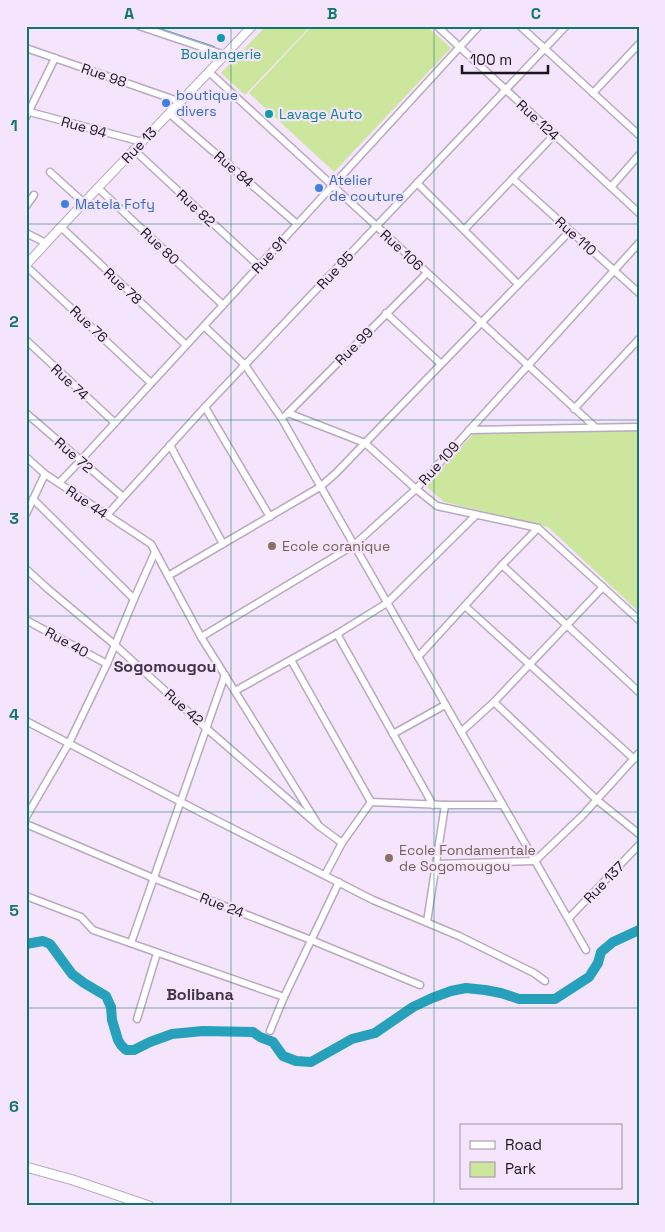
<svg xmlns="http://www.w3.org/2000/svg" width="665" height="1232" font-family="'Space Grotesk',sans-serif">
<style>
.green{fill:#cde69e}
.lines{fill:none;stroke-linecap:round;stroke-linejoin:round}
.stream{stroke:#26a0bb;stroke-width:2}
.river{stroke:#26a0bb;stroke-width:10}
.minor-casing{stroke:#b9a9c0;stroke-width:9}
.tertiary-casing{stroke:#b9a9c0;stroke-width:10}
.secondary-casing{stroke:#b9a9c0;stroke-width:11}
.minor{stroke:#fff;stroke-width:6}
.tertiary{stroke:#fff;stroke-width:8}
.secondary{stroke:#fff;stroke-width:9}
.grid{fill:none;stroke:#0f766e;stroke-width:1;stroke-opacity:0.55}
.culture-dot{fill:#0f9aa8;stroke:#f5e5fc;stroke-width:2}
.shop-dot{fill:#3f7fe0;stroke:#f5e5fc;stroke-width:2}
.education-dot{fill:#8d6e63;stroke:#f5e5fc;stroke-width:2}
.labels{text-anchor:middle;stroke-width:4.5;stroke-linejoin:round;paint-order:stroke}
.culture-label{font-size:14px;fill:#0d838f;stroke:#f5e5fc}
.street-label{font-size:14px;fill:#1b151d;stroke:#f5e5fc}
.shop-label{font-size:14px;fill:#366cbe;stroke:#f5e5fc;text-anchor:start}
.education-label{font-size:14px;fill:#785e54;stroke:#f5e5fc;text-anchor:start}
.quarter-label{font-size:16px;font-weight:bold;fill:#413446;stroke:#f5e5fc}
.neatline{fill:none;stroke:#0f766e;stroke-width:2}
.grid-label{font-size:16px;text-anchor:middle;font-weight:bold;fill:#0f766e}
</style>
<rect width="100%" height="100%" fill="#f5e5fc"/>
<!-- green -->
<g class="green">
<path d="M266,26H308L309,28L245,95L221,73Z"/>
<path d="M312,26H427L451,48L334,172L249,93Z"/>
<path d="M639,429V612L548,527L444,502L426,486L475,432Z"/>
</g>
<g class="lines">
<!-- stream -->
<path class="stream" d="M151,26L214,47"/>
<!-- river -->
<path class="river" d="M26,944L43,941L50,944L72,974L84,983L106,996L111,1007L112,1020L118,1040L121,1045L126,1050H134L150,1042L172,1034L203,1031L253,1032L260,1037L273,1042L283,1056L296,1061L311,1062L352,1039L375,1033L413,1007L432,998L451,991L466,988L485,990L501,993L519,999H555L589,977L598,963L601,952L613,942L639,930"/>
<defs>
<g id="minor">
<path d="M139,26L225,55"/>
<path d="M437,26L639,213"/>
<path d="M520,26L639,135"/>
<path d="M26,48L181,102"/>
<path d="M209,72L595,427"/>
<path d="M593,93L639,44"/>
<path d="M26,111L142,142"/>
<path d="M170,114L297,224"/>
<path d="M26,117L55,58"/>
<path d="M134,150L259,266"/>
<path d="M50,172L83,202"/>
<path d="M513,179L639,293"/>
<path d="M417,183L518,284"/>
<path d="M611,187L639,155"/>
<path d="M98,188L223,305"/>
<path d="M26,206L34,195"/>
<path d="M61,227L186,345"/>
<path d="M464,230L554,135"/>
<path d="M26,233L46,243"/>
<path d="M26,266L151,383"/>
<path d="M386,313L441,364"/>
<path d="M204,326L245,365L282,419L586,950"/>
<path d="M26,340L115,423"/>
<path d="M205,407L270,517"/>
<path d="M574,409L639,339"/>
<path d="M26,413L123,497"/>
<path d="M288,413L365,443L416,489L437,506L538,528L639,620"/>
<path d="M286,415L427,273"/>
<path d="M469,430L639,427"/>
<path d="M170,445L223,544"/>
<path d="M26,457L45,474L151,544L201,637L319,826"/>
<path d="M59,483L80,461L479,26"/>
<path d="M33,499L134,599"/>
<path d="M26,514L45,474"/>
<path d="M107,515L205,407L566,26"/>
<path d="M502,565L639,692"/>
<path d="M26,569L48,589L115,645L206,728L319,826L342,843"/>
<path d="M168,576L320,487L336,473L570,231"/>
<path d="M465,606L634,759"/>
<path d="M26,620L107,664"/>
<path d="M337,634L433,805"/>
<path d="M201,637L354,545L416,489L639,243"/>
<path d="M418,657L502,565L538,528"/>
<path d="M291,660L371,802"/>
<path d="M235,691L337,634L387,603L476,515"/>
<path d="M494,702L597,800L639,834"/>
<path d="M26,721L204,814L373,900L459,936L534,973L545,981"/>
<path d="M461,732L494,702L603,587"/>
<path d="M393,734L445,705"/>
<path d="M371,802L445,805H503"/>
<path d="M26,817L69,743L107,664L134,599L155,552"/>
<path d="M26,824L153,878L311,940L420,985"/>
<path d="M437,864L535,861L582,816L639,753"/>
<path d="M325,875L342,843L371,802"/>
<path d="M26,896L81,917L93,930L284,997"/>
<path d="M569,918L639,845"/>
<path d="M427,922L445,805"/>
<path d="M131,943L225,675"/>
<path d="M137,1019L157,953"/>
<path d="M270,1031L284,997L339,882"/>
</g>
<path id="tertiary" d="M26,265C100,183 178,106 252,26"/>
<path id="secondary" d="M26,1167L73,1180L149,1206"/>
</defs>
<!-- minor casing -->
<use href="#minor" class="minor-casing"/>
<!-- tertiary casing -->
<use href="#tertiary" class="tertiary-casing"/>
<!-- secondary casing -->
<use href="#secondary" class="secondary-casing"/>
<!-- minor -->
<use href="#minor" class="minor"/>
<!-- tertiary -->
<use href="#tertiary" class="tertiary"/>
<!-- secondary -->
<use href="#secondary" class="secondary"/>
</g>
<!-- grid -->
<path class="grid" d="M231,26V1206M434,26V1206M26,224H639M26,420H639M26,616H639M26,812H639M26,1008H639"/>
<!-- markers -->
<g class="culture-dot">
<circle cx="221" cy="38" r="5"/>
<circle cx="269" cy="114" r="5"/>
</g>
<g class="shop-dot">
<circle cx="166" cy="103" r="5"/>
<circle cx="319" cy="188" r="5"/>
<circle cx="65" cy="204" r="5"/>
</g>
<g class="education-dot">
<circle cx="272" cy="546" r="5"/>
<circle cx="389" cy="858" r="5"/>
</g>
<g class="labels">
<!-- culture labels -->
<g class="culture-label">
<text x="221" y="59">Boulangerie</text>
<text x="279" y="119" text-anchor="start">Lavage Auto</text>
</g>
<!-- street labels -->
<g class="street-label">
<text transform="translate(104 75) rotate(19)" y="5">Rue 98</text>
<text transform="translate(538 120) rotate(43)" y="5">Rue 124</text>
<text transform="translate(84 127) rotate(15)" y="5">Rue 94</text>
<text transform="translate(139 145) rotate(-46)" y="5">Rue 13</text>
<text transform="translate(234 169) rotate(41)" y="5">Rue 84</text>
<text transform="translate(196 208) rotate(43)" y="5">Rue 82</text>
<text transform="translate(576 236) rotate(42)" y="5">Rue 110</text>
<text transform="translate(160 246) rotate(43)" y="5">Rue 80</text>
<text transform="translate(402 250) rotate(43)" y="5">Rue 106</text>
<text transform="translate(269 255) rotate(-47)" y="5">Rue 91</text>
<text transform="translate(335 270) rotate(-47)" y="5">Rue 95</text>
<text transform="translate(123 286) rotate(43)" y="5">Rue 78</text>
<text transform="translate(89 324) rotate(43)" y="5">Rue 76</text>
<text transform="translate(354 346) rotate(-45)" y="5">Rue 99</text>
<text transform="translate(70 382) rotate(43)" y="5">Rue 74</text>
<text transform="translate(74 455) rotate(41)" y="5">Rue 72</text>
<text transform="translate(439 463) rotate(-48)" y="5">Rue 109</text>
<text transform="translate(87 502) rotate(34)" y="5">Rue 44</text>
<text transform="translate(67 642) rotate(29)" y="5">Rue 40</text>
<text transform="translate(184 707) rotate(42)" y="5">Rue 42</text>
<text transform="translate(604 882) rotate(-46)" y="5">Rue 137</text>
<text transform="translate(222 905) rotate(21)" y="5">Rue 24</text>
</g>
<!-- shop labels -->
<g class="shop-label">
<text x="176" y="100">boutique<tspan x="176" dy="16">divers</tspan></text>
<text x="329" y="185">Atelier<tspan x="329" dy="16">de couture</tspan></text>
<text x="75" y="209">Matela Fofy</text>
</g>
<!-- education labels -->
<g class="education-label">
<text x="282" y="551">Ecole coranique</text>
<text x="399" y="855">Ecole Fondamentale<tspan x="399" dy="16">de Sogomougou</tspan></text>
</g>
<!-- quarter labels -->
<g class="quarter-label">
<text x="165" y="672">Sogomougou</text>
<text x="200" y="1000">Bolibana</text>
</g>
</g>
<!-- border -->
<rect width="665" height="1232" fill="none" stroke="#f5e5fc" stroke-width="55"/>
<!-- legend -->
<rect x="460" y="1124" width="162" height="65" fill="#f5e5fc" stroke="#9e92a3"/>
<rect x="470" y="1141" width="25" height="8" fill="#ffffff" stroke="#9e92a3"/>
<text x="505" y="1150" font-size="15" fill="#1b151d">Road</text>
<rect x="470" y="1162" width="25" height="15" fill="#cde69e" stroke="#9e92a3"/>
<text x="505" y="1174" font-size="15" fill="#1b151d">Park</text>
<!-- scale -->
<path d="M462 65v8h86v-8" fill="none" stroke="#1b151d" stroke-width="2.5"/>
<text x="470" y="65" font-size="15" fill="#1b151d" stroke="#f5e5fc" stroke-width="4" paint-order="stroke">100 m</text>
<rect x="28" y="28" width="610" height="1176" class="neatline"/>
<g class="grid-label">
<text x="129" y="19">A</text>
<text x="332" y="19">B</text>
<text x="536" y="19">C</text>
<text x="14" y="131">1</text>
<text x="14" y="327">2</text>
<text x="14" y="524">3</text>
<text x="14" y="720">4</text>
<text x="14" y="916">5</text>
<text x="14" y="1112">6</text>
</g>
</svg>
